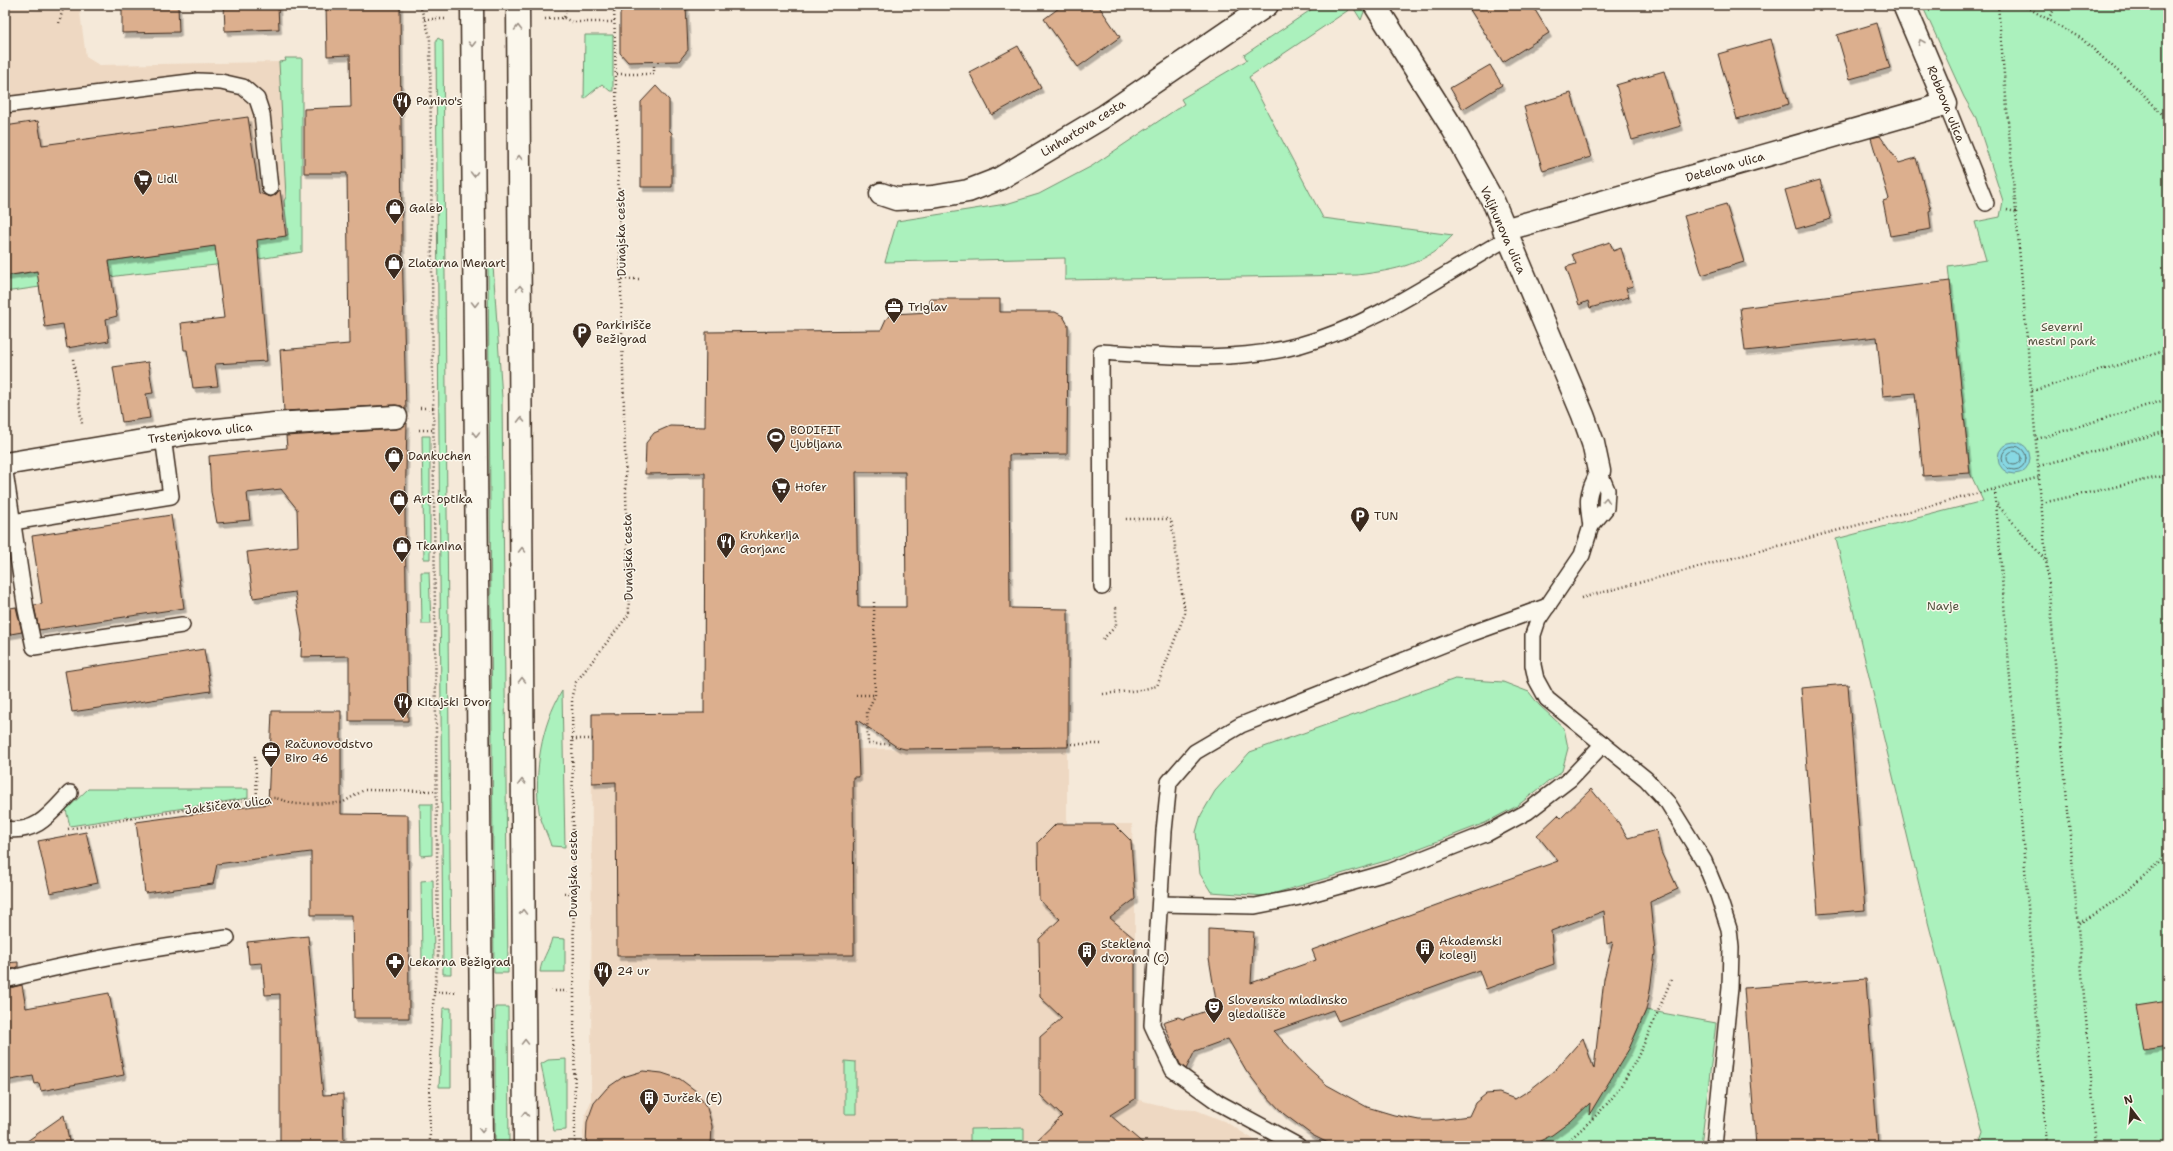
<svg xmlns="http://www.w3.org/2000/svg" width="2173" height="1151" font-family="'Shantell Sans',sans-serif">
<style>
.built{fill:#eed8c2}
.green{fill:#abf1bd;stroke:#738e6e}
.water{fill:#87d8e3;stroke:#699294}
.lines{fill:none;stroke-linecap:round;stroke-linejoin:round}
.shore{stroke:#59706d;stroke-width:1}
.building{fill:#dcaf8e;stroke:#3b2a1e;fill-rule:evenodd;filter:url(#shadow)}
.service-casing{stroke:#3b2a1e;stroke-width:18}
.minor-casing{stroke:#3b2a1e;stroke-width:25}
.primary-casing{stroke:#3b2a1e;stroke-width:25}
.path{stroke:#3b2a1e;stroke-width:2.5;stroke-dasharray:1 3;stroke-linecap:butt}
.service{stroke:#fbf7ec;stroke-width:15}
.minor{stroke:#fbf7ec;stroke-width:22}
.primary{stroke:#fbf7ec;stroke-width:22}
.oneway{stroke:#9b9085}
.labels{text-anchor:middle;stroke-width:3;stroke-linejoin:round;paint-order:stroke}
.poi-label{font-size:12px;fill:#3b2a1e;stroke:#fbf7ec;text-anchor:start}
.street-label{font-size:12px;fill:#3b2a1e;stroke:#fbf7ec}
.park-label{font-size:12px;fill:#51523e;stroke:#fbf7ec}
</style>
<defs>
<filter id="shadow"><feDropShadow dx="2.5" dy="4.5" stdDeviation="0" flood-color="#0004"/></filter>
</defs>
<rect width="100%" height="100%" fill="#f5e9d9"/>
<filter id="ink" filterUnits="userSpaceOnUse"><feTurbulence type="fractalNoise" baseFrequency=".025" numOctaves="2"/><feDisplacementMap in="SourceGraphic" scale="8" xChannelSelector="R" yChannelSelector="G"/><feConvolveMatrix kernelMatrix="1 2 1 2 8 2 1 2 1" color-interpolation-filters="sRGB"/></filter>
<g filter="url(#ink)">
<!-- built -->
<g class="built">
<path d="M5,5H79L86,57L99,65L279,62L286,61L285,58H302V252L234,263L124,275L5,292Z"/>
<path d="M858,675V749L1067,747V824H1132L1135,899V1099L1176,1109L1196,1110L1226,1122L1264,1146H584L583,1133L585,1115L591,1101L592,714L704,713V676Z"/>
</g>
<!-- green -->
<g class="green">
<path d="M1318,5H1360L1364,12L1361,20L1353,7L1249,77L1323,218L1453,235C1426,265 1396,270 1357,275L1065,280V258L885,262L897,221L1006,204L1039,194L1092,166L1184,104L1181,99L1247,60L1244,55Z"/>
<path d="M1922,5H2168V1146H1981L1980,1142L1983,1133L1928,922L1836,539L1983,501L1970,473L1948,266L1986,260L1975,222L2000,217L2003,201L1976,118L1964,97Z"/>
<path d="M585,35H613V91H610L602,84L584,99Z"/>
<path d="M438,38L443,41L451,974H443L436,41Z"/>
<path d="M285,58H302V252L234,263L124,275L5,292V276L288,235L284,201L286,197L279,62L286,61Z"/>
<path d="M488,265H493L502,398L508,973H494Z"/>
<path d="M422,436H430V559H424Z"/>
<path d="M421,572H429L431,624H422Z"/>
<path d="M1455,679L1503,682L1529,692L1539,705L1564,728L1568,748L1562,771L1517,806L1485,823L1389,860L1265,896L1211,892L1200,874L1196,832L1201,815L1215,791L1250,752Z"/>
<path d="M562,691L565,847L551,846C548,835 541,823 539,811C534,772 541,725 562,691Z"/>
<path d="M88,789H248V798L70,826L66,810Z"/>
<path d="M420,804H432V855L421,856Z"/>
<path d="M433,880L434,963H422L421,881Z"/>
<path d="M552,938L565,939V972H540C541,960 549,951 552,938Z"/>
<path d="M495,1007H508L509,1146H495Z"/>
<path d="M443,1008H451V1087H439Z"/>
<path d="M1646,1010L1716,1023L1701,1146H1530C1588,1118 1623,1068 1646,1010Z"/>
<path d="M566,1059V1130L554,1131L541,1064L548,1060Z"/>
<path d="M845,1061L856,1062V1114H845Z"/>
<path d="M1024,1128V1146H970V1129Z"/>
</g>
<!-- water -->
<circle class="water" cx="2014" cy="458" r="16"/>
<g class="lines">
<!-- shore -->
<g class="shore">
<circle cx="2014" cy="458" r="12"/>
<circle cx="2014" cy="458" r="7"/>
</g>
</g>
<!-- building -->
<g class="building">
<path d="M122,5H178L179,32L122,33Z"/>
<path d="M224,5H278L279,29L225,31Z"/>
<path d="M326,5H400L402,243L406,410L402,406L395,405L284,411L280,350L349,344L347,173H304V109L351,107L350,55L327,56Z"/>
<path d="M626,5H686L688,50L679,61L628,62L620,53V14Z"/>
<path d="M1063,5H1098L1120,37L1078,67L1044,19Z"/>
<path d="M1467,5H1532L1549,33L1503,62Z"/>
<path d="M1877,23L1890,68L1850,79L1837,35Z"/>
<path d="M1771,39L1789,104L1737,119L1718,54Z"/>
<path d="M1018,46L1041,88L992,115L969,72Z"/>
<path d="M1490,65L1502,85L1463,109L1450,88Z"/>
<path d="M1664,71L1681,126L1632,140L1616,85Z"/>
<path d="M656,86L669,100V130L672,133V187H641V102Z"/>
<path d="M1571,93L1591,157L1543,171L1524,107Z"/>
<path d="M248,117L259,193L271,197L280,190L286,236L257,240L267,361L215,364L218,386L193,388L187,350H184L181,323L224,318L215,246L109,261L117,316L106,319L109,341L67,348L63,324L45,327L37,271L5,276V126L38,121L42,145Z"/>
<path d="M1880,136L1899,163L1916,158L1931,210L1929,211L1931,229L1890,236L1883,201L1889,199L1871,138Z"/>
<path d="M1820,180L1831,219L1796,229L1785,190Z"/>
<path d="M1726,204L1744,262L1702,275L1684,216Z"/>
<path d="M1610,242L1613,251L1621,248L1633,286L1626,288L1629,297L1590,308L1588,301L1579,305L1566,267L1576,264L1572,254Z"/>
<path d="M1950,281L1970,473L1923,476L1915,393L1883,396L1877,337L1745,351L1740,308Z"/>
<path d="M930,299H1000V312H1055L1063,316L1068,325L1067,454L1009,455L1010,608L1068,609V747L905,749L897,747L857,720L859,777H853L854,955L617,956L616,782L592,783V714L704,713L705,473L645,474L646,443L654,433L670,426L705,427L706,332L881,330L886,319L893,314L930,312ZM856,472H905L906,607H858Z"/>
<path d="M148,362L153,393L146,394L150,418L122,422L113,367Z"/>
<path d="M407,423L405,515L408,721H349V656L301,657L302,634L295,592L253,598L247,552L298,546L297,509L281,489L247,493L250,520L217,523L211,492L209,456L287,448L286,436L397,429Z"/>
<path d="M171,515L184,608L39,630L34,605L42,604L32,536Z"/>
<path d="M16,607L22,632L5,635V609Z"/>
<path d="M204,649L211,691L72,712L65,671Z"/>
<path d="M1848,684L1865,910L1818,914L1801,688Z"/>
<path d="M272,711H341V814L408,815L409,1018H354L352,915H311V852L217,864L213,884L145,893L136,822L268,804Z"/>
<path d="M1591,789L1618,822L1628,838L1656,830L1661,852L1678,889L1650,902L1655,953L1650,991L1646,1010L1629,1049L1589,1115L1590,1103L1571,1121L1552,1135L1530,1146H1334L1312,1135L1284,1114L1261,1090L1246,1070L1228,1039L1195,1051L1186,1069L1180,1064L1163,1022L1178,1017L1183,1019L1217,1007L1209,958V929L1254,932L1251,983L1316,960L1312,950L1558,861L1537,835L1558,815L1561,818ZM1604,911L1607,944L1613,942L1604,979L1594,1069L1583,1038L1556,1069L1531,1089L1515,1099L1499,1093L1486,1094L1475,1103L1469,1116L1438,1120H1419L1394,1115L1367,1107L1327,1085L1304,1064L1274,1031L1333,1010L1338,1021L1479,970L1486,989L1554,964L1551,931Z"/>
<path d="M1056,824H1114L1131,841L1135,899L1110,918L1135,939V1099L1110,1115L1146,1146H1031L1062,1116L1040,1095V1037L1062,1018L1040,997L1039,939L1060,919L1039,900L1038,842Z"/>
<path d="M86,832L98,883L50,893L38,841Z"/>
<path d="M308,936L323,1095L343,1094L344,1146H280V994L265,995L262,963L249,964L247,942Z"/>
<path d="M18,962V967L5,971V963Z"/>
<path d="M1866,979L1878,1146H1756L1744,988Z"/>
<path d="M22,985L26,1008L109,993L124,1075L41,1091L39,1083L35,1084L33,1076L5,1081V989Z"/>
<path d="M2168,1001V1046L2144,1050L2136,1006Z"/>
<path d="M643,1071L662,1073L680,1079L696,1091L707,1108L712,1126L711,1146H586L587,1122L594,1103L607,1088L623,1077Z"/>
<path d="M64,1115L70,1146H20Z"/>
</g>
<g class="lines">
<defs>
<g id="service">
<path d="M1946,104L1986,203"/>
<path d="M5,105L198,81L221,82L243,87L257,99L262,114L270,188"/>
<path d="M1599,471L1607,490L1606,508L1591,526L1582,555L1538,620L1533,635V665L1536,679L1547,699L1646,779L1668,803L1704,861L1718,895L1729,929L1731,948L1730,988L1714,1146"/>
<path d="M5,472L26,610L34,647L182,625"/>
<path d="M13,522L171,496L163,437"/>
<path d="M1591,526C1587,501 1586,494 1599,471"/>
<path d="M1102,587L1101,352C1167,356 1235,363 1300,345C1376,324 1440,276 1508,238"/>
<path d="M5,829C37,834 50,814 70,793"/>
<path d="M1160,904L1255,906L1300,897L1389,872L1488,833L1527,812L1570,779L1603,744"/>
<path d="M5,980C77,961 153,948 227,938"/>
<path d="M1298,1146L1219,1103L1173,1070L1152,1025L1164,831L1169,782L1195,752L1241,725L1470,634L1548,606"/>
</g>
<g id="minor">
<path d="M1375,5L1453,129L1494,203L1583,415L1593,443L1599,471"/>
<path d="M881,194L896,199L933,197L968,191L999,179L1103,117L1267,5"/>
<path d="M1504,230L1946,104L1904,5"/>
<path d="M5,464L190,433L274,424L396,417"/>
</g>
<g id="primary">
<path d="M472,5L482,1146"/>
<path d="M518,5L525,1146"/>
</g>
</defs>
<!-- service casing -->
<use href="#service" class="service-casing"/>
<!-- minor casing -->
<use href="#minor" class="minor-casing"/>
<!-- primary casing -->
<use href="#primary" class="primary-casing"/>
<!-- path -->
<g class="path">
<path d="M420,5L430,37L438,962C429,1023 429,1085 430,1146"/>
<path d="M1998,5L2097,1146"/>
<path d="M2023,5L2082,39L2141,92L2168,120"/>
<path d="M564,18L572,22H615"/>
<path d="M424,19H446"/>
<path d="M545,19L564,18L567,5"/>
<path d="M2048,19L2057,5"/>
<path d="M59,23L64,5"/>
<path d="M617,74H654V65"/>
<path d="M2007,210L2016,212"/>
<path d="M622,279H641"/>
<path d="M73,359L82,424"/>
<path d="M2032,391L2168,350"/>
<path d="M420,408H434"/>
<path d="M419,430H434"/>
<path d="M2037,439L2168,399"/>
<path d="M2039,466L2168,431"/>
<path d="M1995,490L2047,1146"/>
<path d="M2042,503L2168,475"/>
<path d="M1997,504L2047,562"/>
<path d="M1581,598L2040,477"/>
<path d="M874,602L875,695L867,712L868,744H892"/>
<path d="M1103,639L1116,626V608L1114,605"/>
<path d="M1103,694L1140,690L1157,686L1185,613L1171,519H1124"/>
<path d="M856,695H875"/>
<path d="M572,739H593"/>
<path d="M1068,744H1102"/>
<path d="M255,756L257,798"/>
<path d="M68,829L257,798H276L295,804L342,803L364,790L437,791"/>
<path d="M564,893H573"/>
<path d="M2079,923C2115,904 2139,881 2168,853"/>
<path d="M551,991H574"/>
<path d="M434,992H456"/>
<path d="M575,1146L572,695L576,682L629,614L614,5"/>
<path d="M1563,1146C1581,1129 1601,1113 1615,1094C1640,1060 1655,1018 1671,980"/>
</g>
<!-- service -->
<use href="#service" class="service"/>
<!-- minor -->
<use href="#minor" class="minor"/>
<!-- primary -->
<use href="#primary" class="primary"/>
</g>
<!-- one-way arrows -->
<defs><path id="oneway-chevron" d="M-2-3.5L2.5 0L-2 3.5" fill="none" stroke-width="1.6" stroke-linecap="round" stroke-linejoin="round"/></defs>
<g class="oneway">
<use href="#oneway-chevron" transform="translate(518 28) rotate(-90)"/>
<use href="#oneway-chevron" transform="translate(1921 42) rotate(-112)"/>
<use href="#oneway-chevron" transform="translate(472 44) rotate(89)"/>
<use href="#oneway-chevron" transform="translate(519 158) rotate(-90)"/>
<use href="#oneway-chevron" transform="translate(474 174) rotate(89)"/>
<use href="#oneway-chevron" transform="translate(520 288) rotate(-91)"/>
<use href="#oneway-chevron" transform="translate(475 304) rotate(90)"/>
<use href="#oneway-chevron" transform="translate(521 420) rotate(-91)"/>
<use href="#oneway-chevron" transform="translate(476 434) rotate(90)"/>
<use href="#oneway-chevron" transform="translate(1606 500) rotate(-85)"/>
<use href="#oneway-chevron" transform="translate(522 550) rotate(-90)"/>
<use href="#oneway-chevron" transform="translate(522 680) rotate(-90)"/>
<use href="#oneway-chevron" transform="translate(522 782) rotate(-90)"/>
<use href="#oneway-chevron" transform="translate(523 912) rotate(-90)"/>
<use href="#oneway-chevron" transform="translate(525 1042) rotate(-90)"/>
<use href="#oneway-chevron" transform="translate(525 1114) rotate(-90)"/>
<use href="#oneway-chevron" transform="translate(482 1130) rotate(90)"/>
</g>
</g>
<!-- icons -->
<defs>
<symbol id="restaurant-pin" viewBox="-11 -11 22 30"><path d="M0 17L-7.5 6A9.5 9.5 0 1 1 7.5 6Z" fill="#3b2a1e" stroke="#fbf7ec"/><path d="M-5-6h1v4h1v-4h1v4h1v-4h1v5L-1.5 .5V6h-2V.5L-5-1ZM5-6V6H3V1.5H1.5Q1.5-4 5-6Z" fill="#fff"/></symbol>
<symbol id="supermarket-pin" viewBox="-11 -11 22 30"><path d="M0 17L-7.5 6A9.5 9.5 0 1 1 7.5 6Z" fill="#3b2a1e" stroke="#fbf7ec"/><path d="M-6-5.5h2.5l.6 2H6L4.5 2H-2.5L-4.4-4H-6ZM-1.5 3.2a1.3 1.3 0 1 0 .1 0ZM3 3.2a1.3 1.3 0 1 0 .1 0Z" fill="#fff"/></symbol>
<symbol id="shop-pin" viewBox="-11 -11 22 30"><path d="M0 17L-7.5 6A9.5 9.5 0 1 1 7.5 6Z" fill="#3b2a1e" stroke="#fbf7ec"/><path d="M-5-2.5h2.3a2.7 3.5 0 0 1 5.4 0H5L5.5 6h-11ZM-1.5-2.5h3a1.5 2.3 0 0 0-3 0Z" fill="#fff"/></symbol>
<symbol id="office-pin" viewBox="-11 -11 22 30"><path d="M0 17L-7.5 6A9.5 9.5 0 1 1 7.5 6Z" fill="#3b2a1e" stroke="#fbf7ec"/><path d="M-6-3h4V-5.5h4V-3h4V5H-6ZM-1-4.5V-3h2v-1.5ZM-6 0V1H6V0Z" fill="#fff"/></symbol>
<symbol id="parking-pin" viewBox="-11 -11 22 30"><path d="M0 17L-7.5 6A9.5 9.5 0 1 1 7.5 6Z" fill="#3b2a1e" stroke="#fbf7ec"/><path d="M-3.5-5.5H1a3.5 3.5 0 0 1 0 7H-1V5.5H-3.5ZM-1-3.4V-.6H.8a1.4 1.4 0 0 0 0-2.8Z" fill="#fff"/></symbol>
<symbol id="stadium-pin" viewBox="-11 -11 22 30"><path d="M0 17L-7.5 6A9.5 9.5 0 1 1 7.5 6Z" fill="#3b2a1e" stroke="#fbf7ec"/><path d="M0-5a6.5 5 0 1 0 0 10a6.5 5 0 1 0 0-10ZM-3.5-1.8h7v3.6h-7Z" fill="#fff"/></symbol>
<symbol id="building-pin" viewBox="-11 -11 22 30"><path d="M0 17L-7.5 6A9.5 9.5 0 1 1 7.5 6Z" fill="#3b2a1e" stroke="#fbf7ec"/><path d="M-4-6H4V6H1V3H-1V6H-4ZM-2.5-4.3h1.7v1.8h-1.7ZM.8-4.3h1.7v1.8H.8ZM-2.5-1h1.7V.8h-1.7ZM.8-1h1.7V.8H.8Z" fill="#fff"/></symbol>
<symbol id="pharmacy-pin" viewBox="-11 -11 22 30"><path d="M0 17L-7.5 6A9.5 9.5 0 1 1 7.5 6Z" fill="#3b2a1e" stroke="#fbf7ec"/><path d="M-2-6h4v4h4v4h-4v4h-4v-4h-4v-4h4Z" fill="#fff"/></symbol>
<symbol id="theatre-pin" viewBox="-11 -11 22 30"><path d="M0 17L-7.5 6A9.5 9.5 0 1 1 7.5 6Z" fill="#3b2a1e" stroke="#fbf7ec"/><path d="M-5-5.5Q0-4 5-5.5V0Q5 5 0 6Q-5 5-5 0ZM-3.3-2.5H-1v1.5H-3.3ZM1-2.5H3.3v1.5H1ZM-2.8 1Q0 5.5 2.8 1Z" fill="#fff"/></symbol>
</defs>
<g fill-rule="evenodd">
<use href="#restaurant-pin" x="391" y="90" width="22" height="30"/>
<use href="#supermarket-pin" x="132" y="168" width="22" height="30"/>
<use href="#shop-pin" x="384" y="197" width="22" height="30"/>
<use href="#shop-pin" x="383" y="252" width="22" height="30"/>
<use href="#office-pin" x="883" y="296" width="22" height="30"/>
<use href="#parking-pin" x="571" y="321" width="22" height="30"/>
<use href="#stadium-pin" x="765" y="426" width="22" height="30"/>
<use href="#shop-pin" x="383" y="445" width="22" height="30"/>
<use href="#supermarket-pin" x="770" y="476" width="22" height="30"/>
<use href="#shop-pin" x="388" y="488" width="22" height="30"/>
<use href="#parking-pin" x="1349" y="505" width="22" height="30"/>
<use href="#restaurant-pin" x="715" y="531" width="22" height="30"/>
<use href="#shop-pin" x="391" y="535" width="22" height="30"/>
<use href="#restaurant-pin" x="392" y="691" width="22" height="30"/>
<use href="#office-pin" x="260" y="740" width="22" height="30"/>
<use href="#building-pin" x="1414" y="937" width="22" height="30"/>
<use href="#building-pin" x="1076" y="940" width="22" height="30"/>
<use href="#pharmacy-pin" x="384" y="951" width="22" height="30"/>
<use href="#restaurant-pin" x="592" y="960" width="22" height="30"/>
<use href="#theatre-pin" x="1203" y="996" width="22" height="30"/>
<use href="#building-pin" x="638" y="1087" width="22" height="30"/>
</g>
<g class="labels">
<!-- poi labels -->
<g class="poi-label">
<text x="416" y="105">Panino's</text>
<text x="157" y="183">Lidl</text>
<text x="409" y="212">Galeb</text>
<text x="408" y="267">Zlatarna Menart</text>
<text x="908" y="311">Triglav</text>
<text x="596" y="329">Parkirišče<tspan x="596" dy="14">Bežigrad</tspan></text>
<text x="790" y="434">BODIFIT<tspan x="790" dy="14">Ljubljana</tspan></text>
<text x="408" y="460">Dankuchen</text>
<text x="795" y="491">Hofer</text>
<text x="413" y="503">Art optika</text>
<text x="1374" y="520">TUN</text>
<text x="740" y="539">Kruhkerija<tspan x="740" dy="14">Gorjanc</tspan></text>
<text x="416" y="550">Tkanina</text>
<text x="417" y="706">Kitajski Dvor</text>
<text x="285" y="748">Računovodstvo<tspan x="285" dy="14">Biro 46</tspan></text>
<text x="1439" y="945">Akademski<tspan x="1439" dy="14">kolegij</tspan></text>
<text x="1101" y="948">Steklena<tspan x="1101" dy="14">dvorana (C)</tspan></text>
<text x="409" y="966">Lekarna Bežigrad</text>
<text x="617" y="975">24 ur</text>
<text x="1228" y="1004">Slovensko mladinsko<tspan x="1228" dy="14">gledališče</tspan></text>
<text x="663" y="1102">Jurček (E)</text>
</g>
<!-- street labels -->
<g class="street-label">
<text transform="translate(1946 104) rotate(68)" y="4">Robbova ulica</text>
<text transform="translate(1083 128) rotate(-32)" y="4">Linhartova cesta</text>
<text transform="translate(1725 167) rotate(-16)" y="4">Detelova ulica</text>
<text transform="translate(1503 230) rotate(66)" y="4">Valjhunova ulica</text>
<text transform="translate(621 233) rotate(-91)" y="4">Dunajska cesta</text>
<text transform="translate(200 433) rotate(-7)" y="4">Trstenjakova ulica</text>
<text transform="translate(628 557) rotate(-91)" y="4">Dunajska cesta</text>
<text transform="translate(228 805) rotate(-7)" y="4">Jakšičeva ulica</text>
<text transform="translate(573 874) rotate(-90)" y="4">Dunajska cesta</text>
</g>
<!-- park labels -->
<g class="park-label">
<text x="2062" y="331">Severni<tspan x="2062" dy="14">mestni park</tspan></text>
<text x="1943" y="610">Navje</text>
</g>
</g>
<!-- margin -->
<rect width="2173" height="1151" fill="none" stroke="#fbf7ec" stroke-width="20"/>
<rect x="10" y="10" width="2153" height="1131" fill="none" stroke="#3b2a1e" stroke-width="1.5" filter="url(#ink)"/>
<!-- north arrow -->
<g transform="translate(2131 1109) rotate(344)" stroke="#fbf7ec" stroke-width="3" paint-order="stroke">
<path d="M0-3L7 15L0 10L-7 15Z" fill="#3b2a1e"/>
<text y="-6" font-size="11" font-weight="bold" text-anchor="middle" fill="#3b2a1e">N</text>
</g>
</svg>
